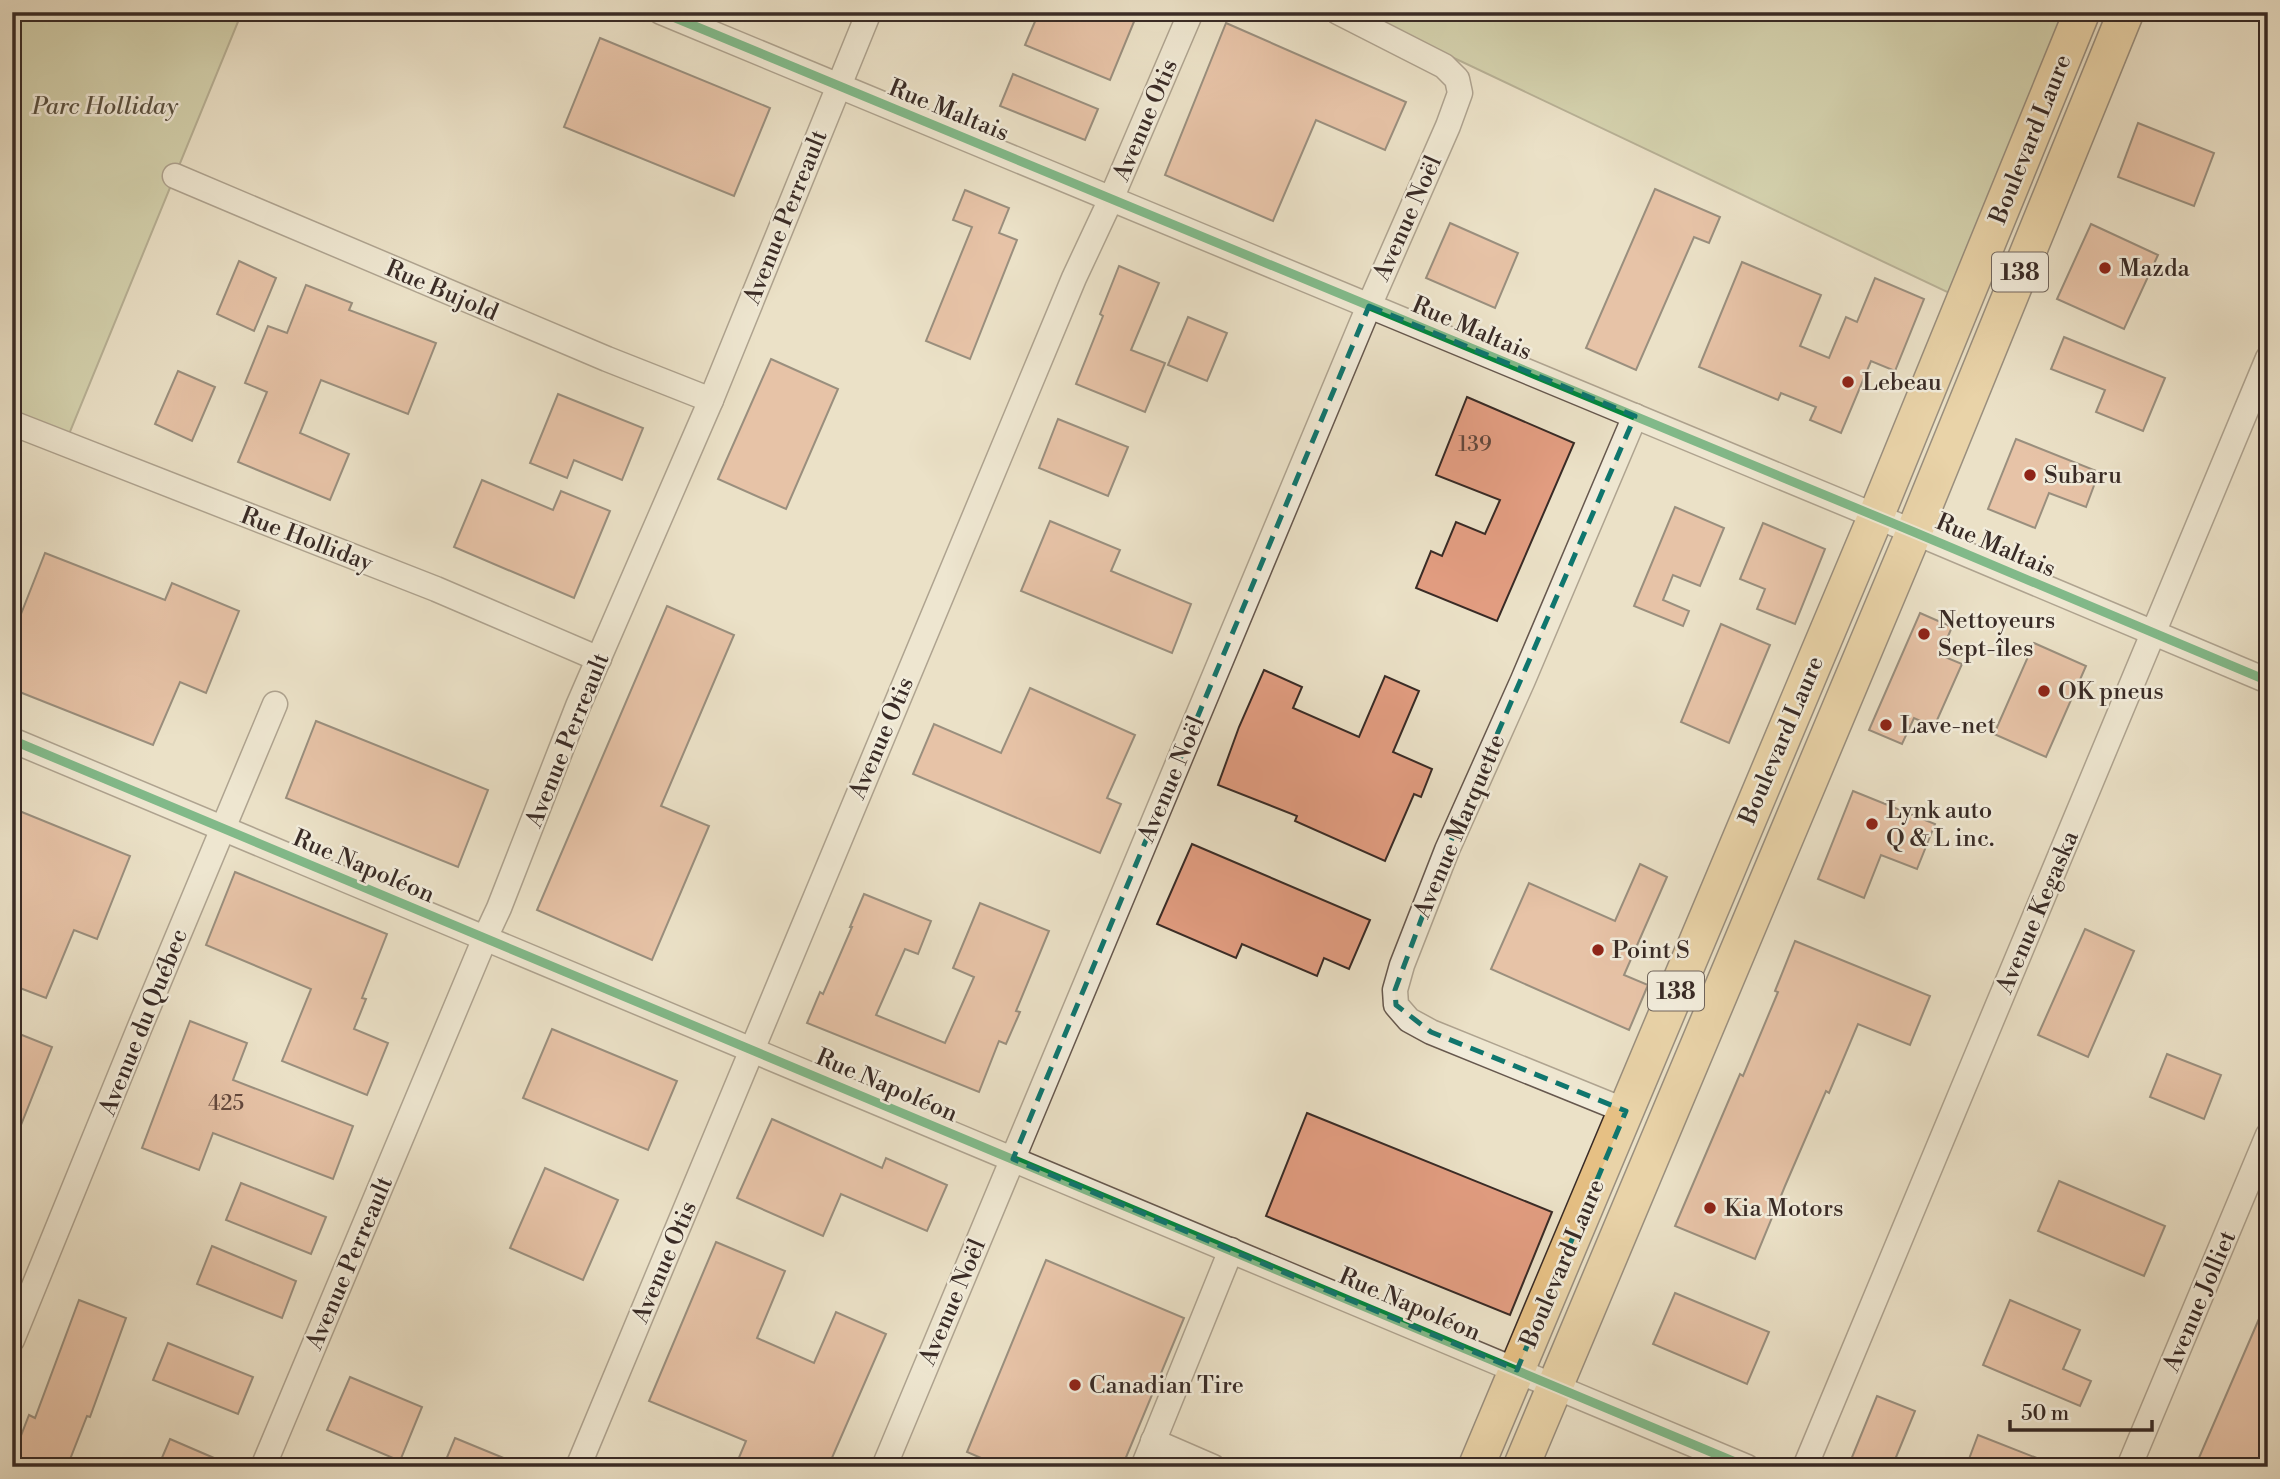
<svg xmlns="http://www.w3.org/2000/svg" width="2280" height="1479" font-family="'Libre Bodoni',serif">
<style>
.green{fill:#bbc293;stroke:#7a765c;stroke-width:2}
.building{fill:#e29d81;stroke:#392b26;stroke-width:2}
.lines{fill:none;stroke-linecap:round;stroke-linejoin:round}
.minor-casing{stroke:#66584e;stroke-width:27}
.highway-casing{stroke:#392b26;stroke-width:38}
.minor{stroke:#f2ecdb;stroke-width:24}
.highway{stroke:#e6c084;stroke-width:35}
.cycleway-casing{stroke:#f2ecdb;stroke-width:13}
.cycleway{stroke:#00873e;stroke-width:9}
.marked{fill:none;stroke:#0f766e;stroke-width:5;stroke-dasharray:14 9;stroke-linejoin:round}
.poi-dot{fill:#8f2418;stroke:#f2ecdb;stroke-width:2.5}
.labels{text-anchor:middle;stroke-width:5;stroke-linejoin:round;paint-order:stroke}
.number-label{font-size:21px;fill:#63483d}
.shield{fill:#f2ecdb;stroke:#70655c;stroke-width:2}
.shield-label{font-size:23px;font-weight:bold;fill:#392b26}
.park-label{font-size:24px;font-style:italic;fill:#5a5141;stroke:#f2ecdb}
.street-label{font-size:24px;fill:#392b26;stroke:#f2ecdb}
.poi-label{font-size:24px;fill:#392b26;stroke:#f2ecdb;text-anchor:start}
</style>
<rect width="100%" height="100%" fill="#ebe1c7"/>
<filter id="stains"><feTurbulence type="fractalNoise" baseFrequency=".00286" numOctaves="4"/><feColorMatrix values="0 0 0 0 .2 0 0 0 0 .09 0 0 0 0 .02 0 0 0 .5 -.17"/></filter>
<radialGradient id="worn" r=".72"><stop offset=".6" stop-color="#630" stop-opacity="0"/><stop offset="1" stop-color="#630" stop-opacity=".3"/></radialGradient>
<!-- green -->
<g class="green">
<path d="M12,12H242L65,444L12,423Z"/>
<path d="M1357,12H2081L1964,300Z"/>
</g>
<!-- building -->
<g class="building">
<path d="M1039,12H1138L1110,80L1025,45Z"/>
<path d="M1226,23L1406,102L1385,150L1316,120L1273,221L1165,175Z"/>
<path d="M600,38L770,108L734,196L564,127Z"/>
<path d="M1013,74L1098,109L1085,140L1000,106Z"/>
<path d="M2138,123L2214,153L2194,206L2118,177Z"/>
<path d="M1655,189L1720,217L1709,243L1694,237L1636,370L1586,348Z"/>
<path d="M965,190L1009,208L999,233L1017,240L970,359L926,341L972,227L953,220Z"/>
<path d="M1450,223L1518,253L1495,308L1426,278Z"/>
<path d="M2091,224L2158,255L2124,329L2057,299Z"/>
<path d="M239,261L276,278L254,331L217,314Z"/>
<path d="M1742,262L1821,295L1800,346L1829,358L1846,317L1857,322L1875,278L1924,299L1895,371L1871,361L1841,433L1810,420L1816,407L1781,393L1778,400L1699,367Z"/>
<path d="M1119,266L1159,283L1131,350L1165,363L1145,412L1076,384L1103,316L1100,314Z"/>
<path d="M306,285L352,303L349,310L436,343L408,414L321,380L300,433L349,454L330,500L238,462L267,392L245,383L268,326L287,333Z"/>
<path d="M1188,317L1227,333L1207,381L1168,365Z"/>
<path d="M2064,337L2165,378L2143,431L2096,412L2105,390L2051,369Z"/>
<path d="M771,359L838,389L786,509L718,479Z"/>
<path d="M178,371L215,387L192,441L155,424Z"/>
<path d="M558,394L643,428L622,480L574,460L567,478L530,463Z"/>
<path d="M1467,397L1574,443L1497,621L1416,588L1431,551L1442,556L1456,522L1485,534L1500,500L1436,475Z"/>
<path d="M1058,419L1128,447L1108,496L1039,468Z"/>
<path d="M2016,439L2099,472L2086,507L2049,493L2035,528L1988,509Z"/>
<path d="M482,480L553,510L561,491L610,511L574,598L454,547Z"/>
<path d="M1675,507L1724,528L1700,586L1673,575L1663,600L1689,611L1683,626L1634,606Z"/>
<path d="M1050,521L1120,550L1111,571L1191,604L1172,653L1021,591Z"/>
<path d="M1763,523L1825,549L1795,624L1757,609L1765,589L1740,579Z"/>
<path d="M45,553L165,600L172,583L239,611L206,693L180,682L153,745L12,689V637Z"/>
<path d="M667,606L734,635L661,806L709,826L652,960L537,910Z"/>
<path d="M1920,613L1952,627L1940,655L1962,664L1934,727L1914,718L1902,744L1869,730Z"/>
<path d="M1721,624L1770,645L1729,743L1681,722Z"/>
<path d="M2034,643L2086,666L2046,757L1994,734Z"/>
<path d="M1264,670L1302,687L1293,708L1359,737L1385,676L1419,691L1393,752L1432,769L1421,797L1414,794L1385,861L1295,821L1297,816L1218,785L1239,727Z"/>
<path d="M1030,688L1135,735L1107,798L1121,804L1100,853L913,774L934,724L1001,753Z"/>
<path d="M316,721L488,790L458,867L286,798Z"/>
<path d="M1853,791L1935,824L1917,869L1881,855L1864,898L1818,879Z"/>
<path d="M12,808L130,856L97,939L74,930L46,998L12,985Z"/>
<path d="M1192,844L1370,920L1349,969L1324,958L1317,976L1242,944L1236,958L1157,924Z"/>
<path d="M1640,864L1667,877L1624,975L1648,985L1629,1030L1491,969L1529,883L1615,921Z"/>
<path d="M235,872L387,934L362,998L366,999L354,1029L388,1043L367,1095L282,1061L311,989L206,945Z"/>
<path d="M864,894L931,921L918,954L905,949L876,1015L945,1043L974,977L953,968L980,903L1049,931L1016,1011L1020,1012L1006,1044L999,1041L979,1092L807,1023L820,992L823,994L852,927H850Z"/>
<path d="M2085,929L2134,951L2088,1057L2038,1035Z"/>
<path d="M1795,941L1930,996L1910,1045L1858,1024L1829,1093L1826,1091L1785,1186L1755,1259L1675,1226L1740,1074L1743,1076L1778,992L1775,991Z"/>
<path d="M190,1021L247,1043L233,1080L353,1126L333,1179L213,1133L199,1170L142,1148Z"/>
<path d="M552,1029L677,1081L648,1150L523,1098Z"/>
<path d="M12,1031L52,1047L13,1145H12Z"/>
<path d="M2167,1054L2221,1075L2204,1119L2150,1097Z"/>
<path d="M1307,1113L1552,1212L1510,1315L1266,1216Z"/>
<path d="M772,1119L882,1168L886,1158L947,1185L927,1231L841,1194L823,1236L737,1198Z"/>
<path d="M545,1168L618,1200L583,1280L510,1248Z"/>
<path d="M2059,1181L2165,1226L2144,1276L2038,1231Z"/>
<path d="M241,1183L326,1217L311,1254L226,1220Z"/>
<path d="M716,1242L785,1271L757,1338L814,1363L836,1312L886,1334L828,1467H735L746,1441L649,1401Z"/>
<path d="M212,1246L296,1281L282,1318L197,1284Z"/>
<path d="M1046,1260L1184,1318L1122,1467H1002L967,1452Z"/>
<path d="M1675,1293L1769,1332L1747,1384L1653,1344Z"/>
<path d="M2268,1298V1467H2195Z"/>
<path d="M79,1300L126,1318L90,1417L87,1416L67,1467H12V1459L29,1415L35,1418Z"/>
<path d="M2010,1300L2080,1330L2063,1369L2091,1381L2080,1406L1983,1365Z"/>
<path d="M168,1343L253,1377L238,1414L153,1380Z"/>
<path d="M350,1377L422,1407L400,1461L327,1430Z"/>
<path d="M1877,1396L1915,1411L1892,1467H1848Z"/>
<path d="M1978,1435L2057,1466V1467H1966Z"/>
<path d="M455,1438L523,1466V1467H443Z"/>
<path d="M170,1439L235,1467H158Z"/>
</g>
<g class="lines">
<defs>
<g id="minor">
<path d="M661,12L1914,532L2268,681"/>
<path d="M175,176L607,359L711,400"/>
<path d="M12,423L436,589L599,659"/>
<path d="M12,740L1747,1467"/>
<path d="M1626,1111L1431,1032L1409,1020L1396,1005L1395,990L1402,965L1447,850L1523,680L1635,416"/>
<path d="M12,1340L139,1029L275,704"/>
<path d="M1153,1441L1213,1467"/>
<path d="M263,1467L485,938L499,908L578,706L711,400L869,12"/>
<path d="M578,1467L1074,278L1111,199L1191,12"/>
<path d="M884,1467L1369,306L1448,126L1460,93L1457,79L1444,66L1338,12"/>
<path d="M1143,1467L1231,1250"/>
<path d="M1805,1467L2268,358"/>
<path d="M2129,1467L2268,1135"/>
</g>
<g id="highway">
<path d="M1476,1467L1876,516L2082,12"/>
<path d="M1521,1467L1914,532L2126,12"/>
</g>
</defs>
<!-- minor casing -->
<use href="#minor" class="minor-casing"/>
<!-- highway casing -->
<use href="#highway" class="highway-casing"/>
<!-- minor -->
<use href="#minor" class="minor"/>
<!-- highway -->
<use href="#highway" class="highway"/>
<defs>
<g id="cycleway">
<path d="M661,12L1914,532L2268,681"/>
<path d="M12,740L1747,1467"/>
</g>
</defs>
<!-- cycleway casing -->
<use href="#cycleway" class="cycleway-casing"/>
<!-- cycleway -->
<use href="#cycleway" class="cycleway"/>
</g>
<!-- marked area -->
<path d="M0 0H2280V1479H0ZM1369,306L1635,416L1447,850L1395,990L1396,1005L1431,1032L1626,1111L1517,1370L1013,1159Z" fill="#ebe1c7" fill-opacity=".55" fill-rule="evenodd"/>
<path class="marked" d="M1369,306L1635,416L1447,850L1395,990L1396,1005L1431,1032L1626,1111L1517,1370L1013,1159Z"/>
<!-- markers -->
<g class="poi-dot">
<circle cx="2105" cy="268" r="7"/>
<circle cx="1848" cy="382" r="7"/>
<circle cx="2030" cy="475" r="7"/>
<circle cx="1924" cy="634" r="7"/>
<circle cx="2044" cy="691" r="7"/>
<circle cx="1886" cy="725" r="7"/>
<circle cx="1872" cy="824" r="7"/>
<circle cx="1598" cy="950" r="7"/>
<circle cx="1710" cy="1208" r="7"/>
<circle cx="1075" cy="1385" r="7"/>
</g>
<g class="labels">
<!-- number labels -->
<g class="number-label">
<text x="1475" y="451">139</text>
<text x="226" y="1110">425</text>
</g>
<!-- shield labels -->
<g class="shield">
<rect x="1992" y="252.5" width="56" height="39" rx="5"/>
<rect x="1648" y="971.5" width="56" height="39" rx="5"/>
</g>
<g class="shield-label">
<text x="2020" y="280">138</text>
<text x="1676" y="999">138</text>
</g>
<!-- park labels -->
<g class="park-label">
<text x="105" y="114">Parc Holliday</text>
</g>
<!-- street labels -->
<g class="street-label">
<text transform="translate(949 110) rotate(22)" y="8">Rue Maltais</text>
<text transform="translate(1145 120) rotate(-67)" y="8">Avenue Otis</text>
<text transform="translate(2030 139) rotate(-68)" y="8">Boulevard Laure</text>
<text transform="translate(785 217) rotate(-68)" y="8">Avenue Perreault</text>
<text transform="translate(1407 218) rotate(-66)" y="8">Avenue Noël</text>
<text transform="translate(442 290) rotate(23)" y="8">Rue Bujold</text>
<text transform="translate(1472 328) rotate(23)" y="8">Rue Maltais</text>
<text transform="translate(307 539) rotate(21)" y="8">Rue Holliday</text>
<text transform="translate(1996 545) rotate(23)" y="8">Rue Maltais</text>
<text transform="translate(881 738) rotate(-67)" y="8">Avenue Otis</text>
<text transform="translate(567 740) rotate(-68)" y="8">Avenue Perreault</text>
<text transform="translate(1781 740) rotate(-67)" y="8">Boulevard Laure</text>
<text transform="translate(1171 779) rotate(-67)" y="8">Avenue Noël</text>
<text transform="translate(1459 826) rotate(-67)" y="8">Avenue Marquette</text>
<text transform="translate(364 866) rotate(23)" y="8">Rue Napoléon</text>
<text transform="translate(2037 912) rotate(-67)" y="8">Avenue Kegaska</text>
<text transform="translate(143 1022) rotate(-68)" y="8">Avenue du Québec</text>
<text transform="translate(887 1085) rotate(23)" y="8">Rue Napoléon</text>
<text transform="translate(664 1262) rotate(-67)" y="8">Avenue Otis</text>
<text transform="translate(349 1263) rotate(-67)" y="8">Avenue Perreault</text>
<text transform="translate(1562 1263) rotate(-67)" y="8">Boulevard Laure</text>
<text transform="translate(2199 1301) rotate(-67)" y="8">Avenue Jolliet</text>
<text transform="translate(952 1302) rotate(-67)" y="8">Avenue Noël</text>
<text transform="translate(1410 1304) rotate(23)" y="8">Rue Napoléon</text>
</g>
<!-- poi labels -->
<g class="poi-label">
<text x="2119" y="276">Mazda</text>
<text x="1862" y="390">Lebeau</text>
<text x="2044" y="483">Subaru</text>
<text x="1938" y="628">Nettoyeurs<tspan x="1938" dy="28">Sept-îles</tspan></text>
<text x="2058" y="699">OK pneus</text>
<text x="1900" y="733">Lave-net</text>
<text x="1886" y="818">Lynk auto<tspan x="1886" dy="28">Q &amp; L inc.</tspan></text>
<text x="1612" y="958">Point S</text>
<text x="1724" y="1216">Kia Motors</text>
<text x="1089" y="1393">Canadian Tire</text>
</g>
</g>
<!-- margin -->
<rect width="2280" height="1479" fill="none" stroke="#ebe1c7" stroke-width="42"/>
<rect x="14" y="14" width="2252" height="1451" fill="none" stroke="#392b26" stroke-width="3.5"/>
<rect x="21" y="21" width="2238" height="1437" fill="none" stroke="#392b26" stroke-width="2"/>
<!-- scale -->
<path d="M2010 1420v10h142v-10" fill="none" stroke="#392b26" stroke-width="3.5"/>
<text x="2021" y="1420" font-size="21" fill="#392b26" stroke="#f2ecdb" stroke-width="5" paint-order="stroke">50 m</text>
<rect width="100%" height="100%" filter="url(#stains)"/>
<rect width="100%" height="100%" fill="url(#worn)"/>
</svg>
